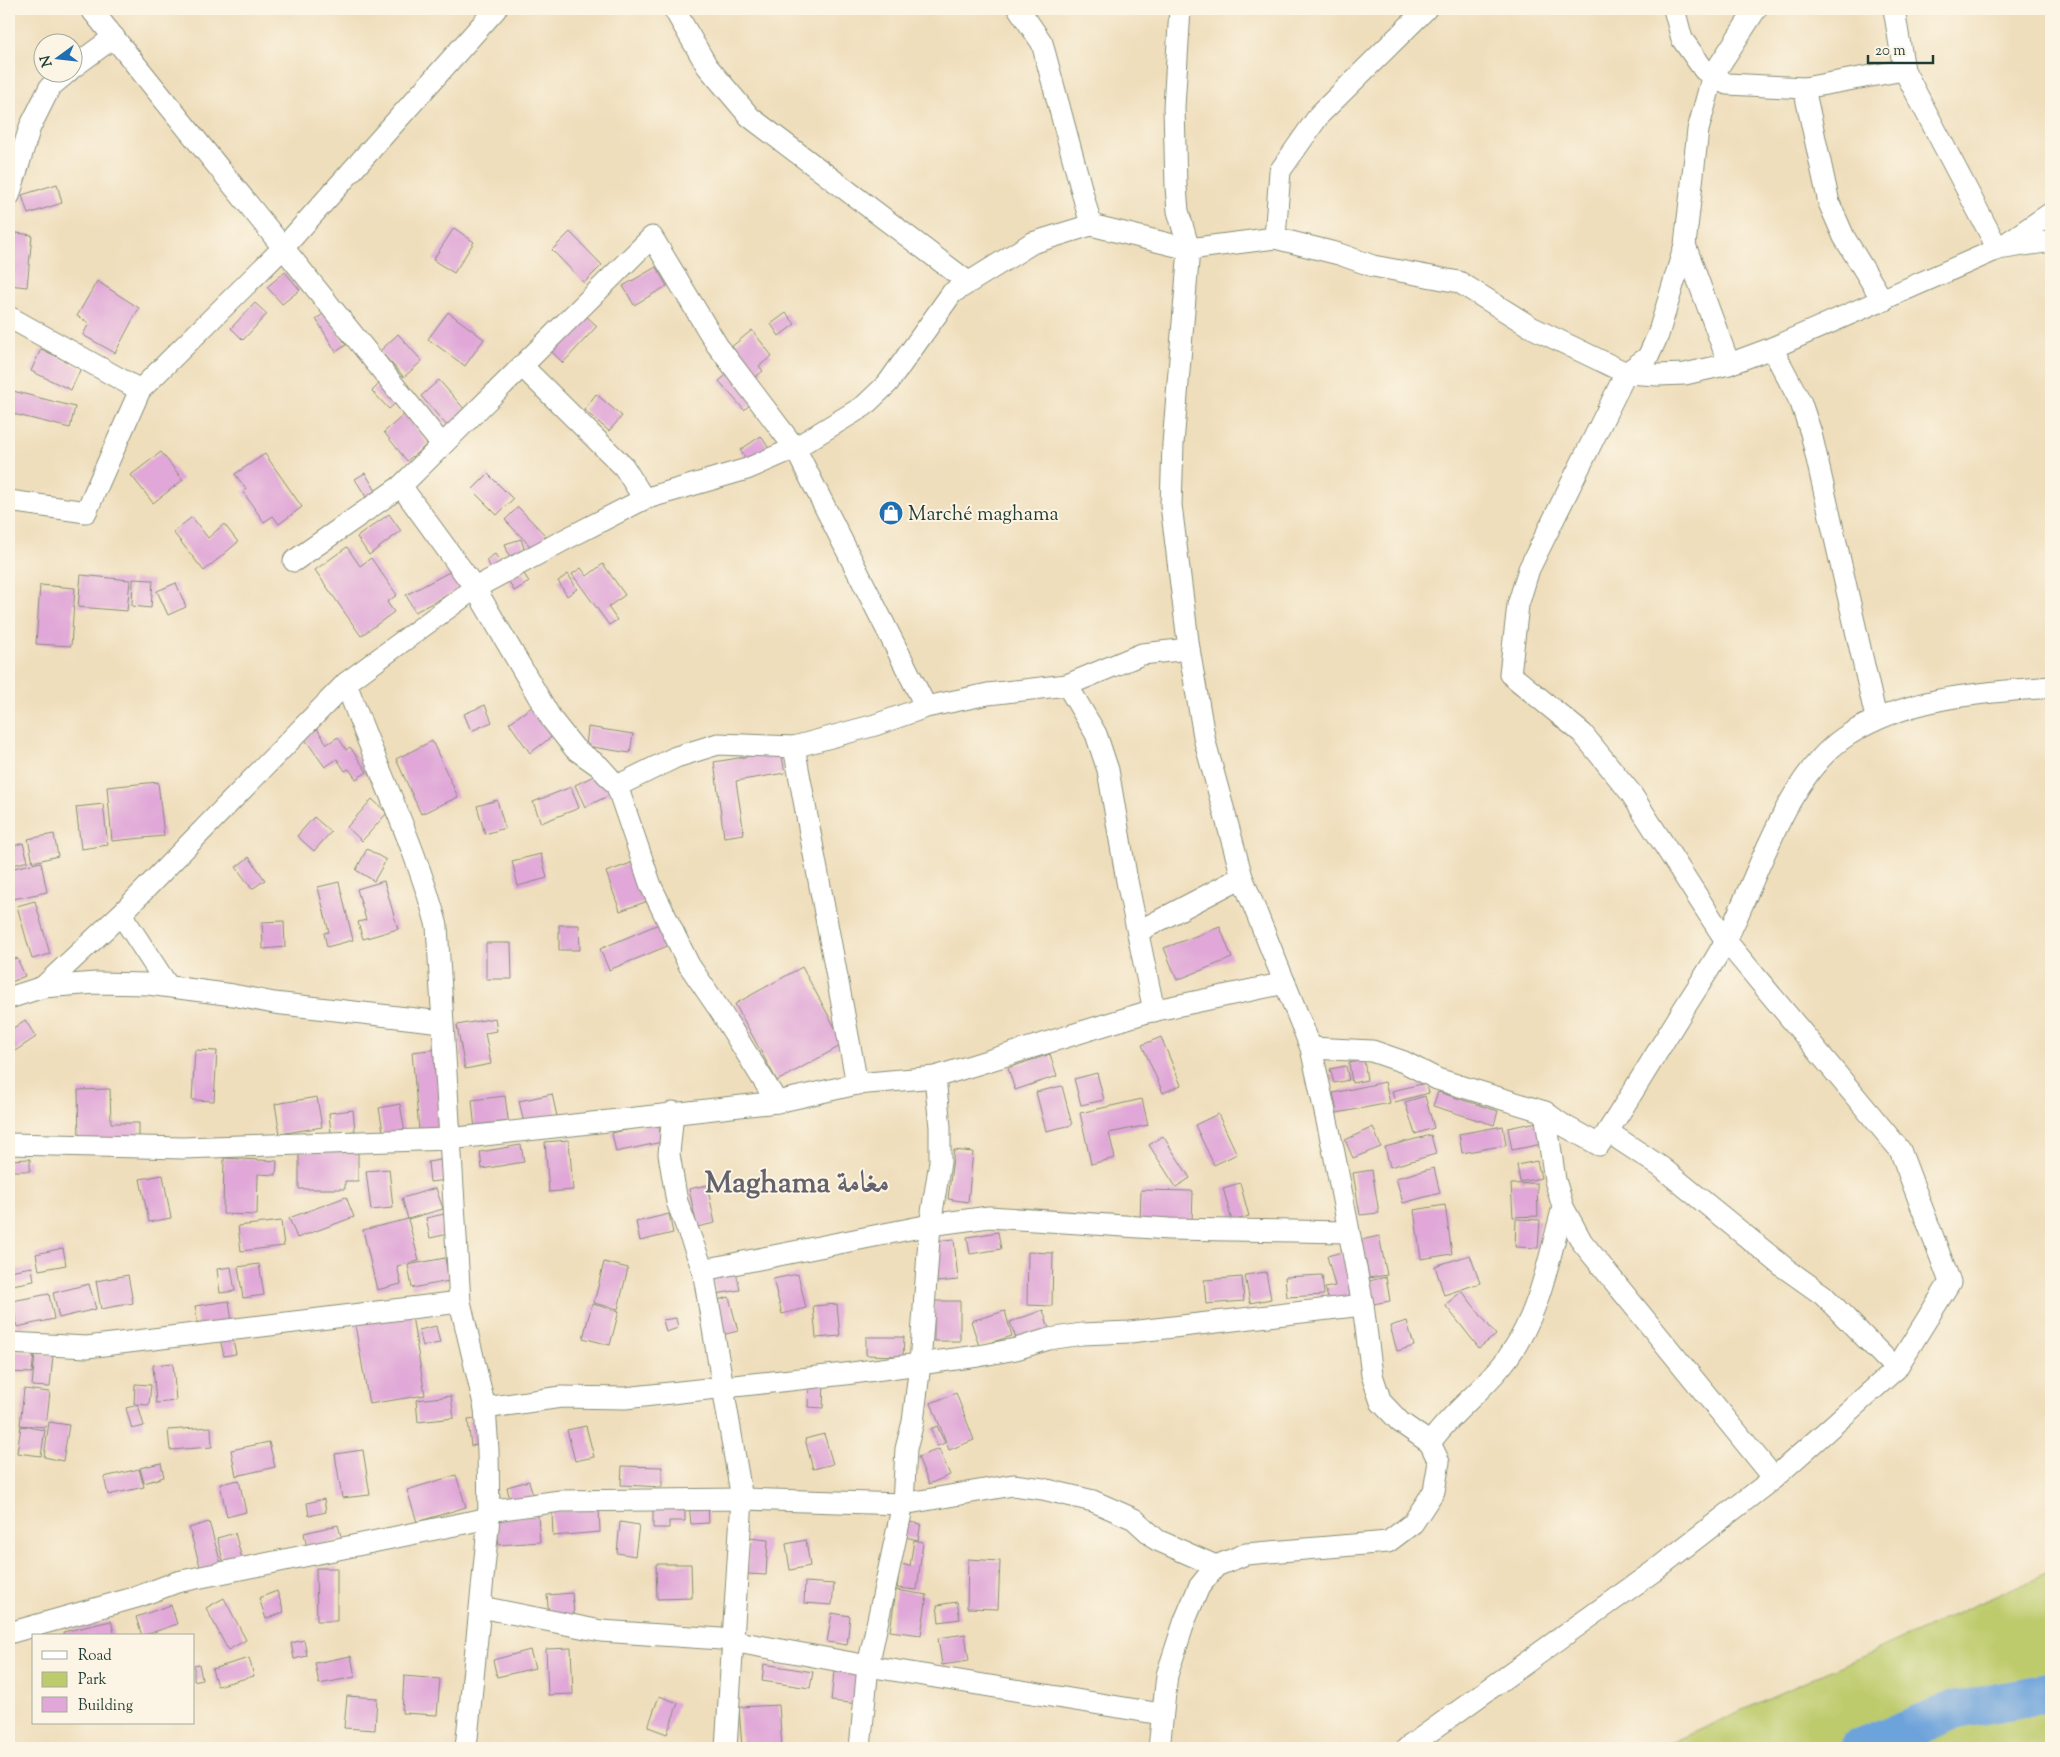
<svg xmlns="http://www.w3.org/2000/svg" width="2060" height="1757" font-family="'Sorts Mill Goudy',Amiri,serif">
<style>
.green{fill:#bdcb6c;stroke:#6e8450}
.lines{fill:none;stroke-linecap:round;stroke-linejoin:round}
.river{stroke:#6da3db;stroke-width:39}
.building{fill:#e0a7d8}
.minor-casing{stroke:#878e78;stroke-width:23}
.minor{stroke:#fff;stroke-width:21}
.labels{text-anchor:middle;stroke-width:4;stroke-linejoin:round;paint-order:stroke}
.poi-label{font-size:20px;fill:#1f3d34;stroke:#fcf5e5;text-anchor:start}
.town-label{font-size:30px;font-weight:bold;fill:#63626d;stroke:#fcf5e5}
</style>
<rect width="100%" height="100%" fill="#fcf5e5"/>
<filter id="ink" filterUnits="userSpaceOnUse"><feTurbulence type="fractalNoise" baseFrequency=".02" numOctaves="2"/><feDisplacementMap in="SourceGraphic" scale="10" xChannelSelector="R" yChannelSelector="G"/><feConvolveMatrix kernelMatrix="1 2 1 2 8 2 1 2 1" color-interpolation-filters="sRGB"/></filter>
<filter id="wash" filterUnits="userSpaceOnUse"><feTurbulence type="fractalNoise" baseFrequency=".0096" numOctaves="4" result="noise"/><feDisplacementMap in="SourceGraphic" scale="20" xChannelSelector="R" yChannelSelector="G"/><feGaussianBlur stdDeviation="1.12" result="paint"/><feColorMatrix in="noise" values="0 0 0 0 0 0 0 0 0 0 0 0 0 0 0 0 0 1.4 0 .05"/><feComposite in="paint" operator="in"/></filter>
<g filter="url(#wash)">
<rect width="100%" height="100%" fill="#efdebc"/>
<!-- green -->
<path class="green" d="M2051,1571V1748H1659Z"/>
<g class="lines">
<!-- river -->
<path class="river" d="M1859,1748L1956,1710L2051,1692"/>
</g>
<g id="blocks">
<!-- building -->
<g class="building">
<path d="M57,184L62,203L28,214L22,195Z"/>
<path d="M454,228L474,242L454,273L433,260Z"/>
<path d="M9,232L32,235L27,287L9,285Z"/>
<path d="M570,232L602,265L584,283L552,250Z"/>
<path d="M656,267L667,286L634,305L623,286Z"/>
<path d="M285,272L300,290L282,304L267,287Z"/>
<path d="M97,281L139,308L115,353L83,335L89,323L77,316Z"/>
<path d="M255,303L267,314L243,340L231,328Z"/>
<path d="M326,312L346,345L336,352L316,319Z"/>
<path d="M448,312L484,339L465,366L428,339Z"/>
<path d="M786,313L795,324L779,336L771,324Z"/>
<path d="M585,315L597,326L563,363L551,351Z"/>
<path d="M752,330L772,356L759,366L763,371L754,378L730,348Z"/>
<path d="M398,334L422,361L404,377L380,351Z"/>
<path d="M41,349L81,368L71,390L31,371Z"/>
<path d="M730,372L754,401L744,410L719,381Z"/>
<path d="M439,380L466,411L448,427L421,396Z"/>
<path d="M382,381L399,400L389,409L372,391Z"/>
<path d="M9,390L75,407L70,428L9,413Z"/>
<path d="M596,394L622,416L609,431L584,410Z"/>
<path d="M405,414L428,444L407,461L384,432Z"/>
<path d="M761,436L770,450L749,464L740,450Z"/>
<path d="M161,452L183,480L153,503L131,475Z"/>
<path d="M265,454L302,507L279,524L273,516L264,522L243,492L246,489L235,474Z"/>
<path d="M365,473L376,491L366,497L355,479Z"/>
<path d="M488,474L513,499L497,515L472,490Z"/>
<path d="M518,507L546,536L533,549L505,520Z"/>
<path d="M389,514L401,531L369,555L357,537Z"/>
<path d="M192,517L208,538L224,524L238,542L204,571L173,532Z"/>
<path d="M521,539L525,552L509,556L505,544Z"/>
<path d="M347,547L360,566L371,558L397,595L387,602L394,612L361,636L315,570Z"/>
<path d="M495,554L503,566L494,572L486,560Z"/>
<path d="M603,564L625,595L608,607L617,620L609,625L572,574L581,568L587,576Z"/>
<path d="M455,569L465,586L415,612L406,595Z"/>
<path d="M523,572L529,582L514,591L508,580Z"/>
<path d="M568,574L577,589L567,596L558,581Z"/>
<path d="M81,575L130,580L127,611L78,607Z"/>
<path d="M133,579L153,580L151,608L132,606Z"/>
<path d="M176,583L186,607L168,615L157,591Z"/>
<path d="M40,585L75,588L71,646L36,644Z"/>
<path d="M485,705L492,722L471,731L464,714Z"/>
<path d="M533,706L554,735L530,753L509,723Z"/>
<path d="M588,727L633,734L630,753L586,746Z"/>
<path d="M317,729L327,744L338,737L346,750L350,747L367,772L356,779L349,769L345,771L337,759L325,767L304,738Z"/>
<path d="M432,741L458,797L421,814L396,759Z"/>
<path d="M781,751L785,773L736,781L744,834L724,837L714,762Z"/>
<path d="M602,772L612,794L585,807L575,785Z"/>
<path d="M158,782L164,836L112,841L107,787Z"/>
<path d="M571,787L579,808L541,823L533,802Z"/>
<path d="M372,799L387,813L362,841L347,827Z"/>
<path d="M497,800L505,828L485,834L477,806Z"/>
<path d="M103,804L108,845L81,849L76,807Z"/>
<path d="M314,817L331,832L314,851L297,836Z"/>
<path d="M54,834L58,856L33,862L28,839Z"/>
<path d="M23,843L28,861L9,866V847Z"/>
<path d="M367,849L386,860L374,881L356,870Z"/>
<path d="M541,854L547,878L518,886L512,861Z"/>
<path d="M249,857L265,880L252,889L236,867Z"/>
<path d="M41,862L47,892L13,899L9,869Z"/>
<path d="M634,862L648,901L620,911L606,872Z"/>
<path d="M384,881L398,929L363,939L358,922L366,920L357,889Z"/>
<path d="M339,882L353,940L327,947L324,933L329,932L318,887Z"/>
<path d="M35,901L50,954L32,959L17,906Z"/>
<path d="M284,921L285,947L263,949L262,922Z"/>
<path d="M661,923L670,945L609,970L600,949Z"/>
<path d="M559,925H579L580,950H559Z"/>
<path d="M1220,927L1232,958L1177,980L1164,948Z"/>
<path d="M486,943H511L512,979H486Z"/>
<path d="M17,958L25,976L9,983V961Z"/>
<path d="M802,967L844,1044L777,1081L735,1004Z"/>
<path d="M495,1018L497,1031L485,1033L491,1064L465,1069L457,1025Z"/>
<path d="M25,1020L36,1037L9,1055V1031Z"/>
<path d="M1161,1037L1181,1085L1163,1093L1142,1045Z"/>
<path d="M438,1049L445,1128L419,1130L412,1052Z"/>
<path d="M195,1050L217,1051L214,1101L192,1100Z"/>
<path d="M1050,1054L1057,1076L1015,1090L1008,1068Z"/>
<path d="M1364,1060L1367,1080L1352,1083L1349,1063Z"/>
<path d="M1346,1066L1349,1080L1334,1083L1330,1069Z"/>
<path d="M1097,1073L1104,1100L1081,1105L1074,1079Z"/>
<path d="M1385,1082L1390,1103L1337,1113L1333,1093Z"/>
<path d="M1426,1083L1429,1093L1395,1102L1392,1091Z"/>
<path d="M1062,1086L1072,1125L1046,1131L1036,1092Z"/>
<path d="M110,1089L111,1123H139V1140L79,1142L78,1090Z"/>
<path d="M1438,1092L1498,1111L1494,1125L1433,1106Z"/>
<path d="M552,1094L558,1121L525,1128L519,1101Z"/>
<path d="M505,1096L509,1126L475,1130L472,1100Z"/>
<path d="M1425,1096L1434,1128L1415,1134L1405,1102Z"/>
<path d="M317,1097L322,1127L280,1134L275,1104Z"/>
<path d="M1142,1099L1148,1125L1109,1133L1115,1158L1091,1164L1080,1113Z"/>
<path d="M400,1104L405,1133L384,1137L379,1108Z"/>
<path d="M353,1110L355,1131L331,1133L329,1113Z"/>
<path d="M1218,1114L1237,1154L1214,1165L1195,1125Z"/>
<path d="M1537,1122L1542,1144L1512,1150L1508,1128Z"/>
<path d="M658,1123L662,1142L616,1152L612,1133Z"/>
<path d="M1503,1126L1506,1145L1462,1153L1459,1134Z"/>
<path d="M1373,1127L1381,1147L1353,1158L1345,1140Z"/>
<path d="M1431,1135L1436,1154L1390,1167L1385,1147Z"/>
<path d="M1163,1136L1190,1178L1176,1187L1149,1145Z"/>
<path d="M569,1140L573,1190L549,1192L545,1142Z"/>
<path d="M521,1145L524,1162L482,1169L480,1152Z"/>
<path d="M954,1150L973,1152L968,1202L948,1199Z"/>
<path d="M358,1151V1181H345V1189H299V1152Z"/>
<path d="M224,1158L277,1161L276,1175L258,1174L257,1215L223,1214Z"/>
<path d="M30,1159V1171H9V1160Z"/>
<path d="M446,1159L448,1180L430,1182L428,1162Z"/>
<path d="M1537,1161L1541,1178L1520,1182L1517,1165Z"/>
<path d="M1434,1168L1440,1193L1403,1203L1396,1178Z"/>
<path d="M389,1169L393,1208L371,1210L366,1171Z"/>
<path d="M1372,1170L1379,1213L1360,1215L1353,1173Z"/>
<path d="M163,1175L171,1218L149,1222L140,1179Z"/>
<path d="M1240,1183L1249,1216L1232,1221L1223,1188Z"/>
<path d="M1537,1183L1538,1216L1513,1217L1511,1184Z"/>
<path d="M707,1185L715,1223L697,1227L689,1189Z"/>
<path d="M436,1188L443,1209L408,1219L402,1198Z"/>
<path d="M1141,1190L1193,1191L1192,1222L1140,1221Z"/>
<path d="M346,1197L354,1217L297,1238L289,1218Z"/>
<path d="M1445,1205L1452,1254L1421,1259L1414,1210Z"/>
<path d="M449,1213L453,1233L430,1238L426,1218Z"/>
<path d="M669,1214L673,1233L640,1241L636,1222Z"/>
<path d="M408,1219L419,1261L397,1266L401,1284L377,1290L363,1230Z"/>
<path d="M1516,1219L1540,1220L1538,1248L1515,1247Z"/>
<path d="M281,1221L284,1246L241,1251L238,1226Z"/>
<path d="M998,1232L1001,1249L970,1254L967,1237Z"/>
<path d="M1379,1236L1387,1275L1369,1278L1361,1240Z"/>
<path d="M954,1239L958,1280L937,1282L934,1241Z"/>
<path d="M63,1248L66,1265L39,1270L36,1254Z"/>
<path d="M1028,1252L1053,1253L1052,1306L1027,1305Z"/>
<path d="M1342,1252L1354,1299L1330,1305L1325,1288L1335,1286L1327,1256Z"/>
<path d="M1470,1255L1480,1283L1444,1295L1435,1266Z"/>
<path d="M445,1258L449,1281L412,1288L408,1265Z"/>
<path d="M604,1262L628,1268L618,1309L594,1303Z"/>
<path d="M259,1264L264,1295L243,1298L238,1267Z"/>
<path d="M32,1267L34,1281L12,1285L9,1271Z"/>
<path d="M231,1267L235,1291L220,1293L217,1269Z"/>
<path d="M735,1267L740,1290L716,1294L712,1271Z"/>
<path d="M1266,1272L1271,1299L1250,1303L1245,1275Z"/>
<path d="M798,1274L806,1308L782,1314L773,1279Z"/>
<path d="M128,1275L133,1303L101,1309L96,1281Z"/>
<path d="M1322,1275L1324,1295L1287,1297L1285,1277Z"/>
<path d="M1242,1277L1244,1301L1206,1304L1204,1280Z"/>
<path d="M1386,1277L1390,1301L1373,1304L1369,1281Z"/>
<path d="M89,1284L96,1309L59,1318L53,1293Z"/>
<path d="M1462,1291L1496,1335L1479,1348L1445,1305Z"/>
<path d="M49,1294L54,1319L17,1327L12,1301Z"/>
<path d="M729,1297L738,1331L722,1335L714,1301Z"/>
<path d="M229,1301L232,1322L198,1326L195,1306Z"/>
<rect x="934" y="1301" width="26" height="40"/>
<path d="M592,1304L619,1311L610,1345L583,1338Z"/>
<path d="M837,1304L840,1336L816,1338L813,1306Z"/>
<path d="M411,1310L425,1395L369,1404L354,1319Z"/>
<path d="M1043,1310L1050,1332L1018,1344L1010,1322Z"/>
<path d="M1005,1311L1012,1336L979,1346L971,1321Z"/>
<path d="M676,1318L678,1328L666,1332L663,1320Z"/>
<path d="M1407,1321L1414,1346L1397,1351L1390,1326Z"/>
<path d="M436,1326L440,1343L423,1346L419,1330Z"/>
<path d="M232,1336L236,1354L224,1356L220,1339Z"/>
<path d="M866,1337H904L903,1356L866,1355Z"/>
<path d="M9,1351L34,1353L32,1373L9,1372Z"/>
<path d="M35,1353L53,1355L50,1387L32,1386Z"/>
<path d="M173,1363L176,1401L156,1403L153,1365Z"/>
<path d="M809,1380L824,1381L823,1408L808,1407Z"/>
<path d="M135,1384L151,1385L149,1405L134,1404Z"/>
<path d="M24,1389L50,1392L46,1427L20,1425Z"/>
<path d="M956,1393L974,1440L949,1450L931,1403Z"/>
<path d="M451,1396L454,1418L418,1422L416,1400Z"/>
<path d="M138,1405L144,1426L132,1429L126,1408Z"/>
<path d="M483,1418L486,1444L471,1446L468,1420Z"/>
<path d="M49,1422L69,1425L63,1461L44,1457Z"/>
<path d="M21,1426L45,1430L41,1456L17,1453Z"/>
<path d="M586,1426L594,1457L575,1461L567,1430Z"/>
<path d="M937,1426L945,1443L937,1446L931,1429Z"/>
<path d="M211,1427L212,1447L170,1450L168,1430Z"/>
<path d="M824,1434L833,1464L813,1469L805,1439Z"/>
<path d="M269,1442L275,1467L236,1476L231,1450Z"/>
<path d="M939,1449L950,1475L929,1484L918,1457Z"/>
<path d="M363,1450L370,1495L342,1498L335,1454Z"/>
<path d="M161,1463L164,1477L144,1483L140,1468Z"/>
<path d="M622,1466L662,1467V1487L621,1485Z"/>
<path d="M139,1469L144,1487L108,1495L104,1477Z"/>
<path d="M456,1475L466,1507L417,1522L407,1490Z"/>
<path d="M239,1480L246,1512L227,1517L220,1484Z"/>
<path d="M529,1481L534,1500L511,1505L507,1487Z"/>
<path d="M324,1499L326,1512L309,1516L307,1503Z"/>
<path d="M653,1503H685V1521H669V1528H653Z"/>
<path d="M708,1503L709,1523L691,1524L689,1504Z"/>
<path d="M599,1508L600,1532L553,1536L552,1512Z"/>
<path d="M538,1515L540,1542L499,1545L496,1519Z"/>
<path d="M904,1521L921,1524L918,1540L901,1536Z"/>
<path d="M209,1522L222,1567L202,1573L189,1528Z"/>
<path d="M620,1522L639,1525L635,1556L617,1553Z"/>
<path d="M338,1525L342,1540L307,1548L304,1533Z"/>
<path d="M235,1533L244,1566L226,1571L217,1538Z"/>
<path d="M749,1538L768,1540L766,1575L747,1574Z"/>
<path d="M806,1540L810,1566L790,1570L786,1544Z"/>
<path d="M914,1540L923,1542L917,1590L897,1588L900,1564L910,1566Z"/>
<path d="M968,1559L1000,1561L998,1609L967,1608Z"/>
<path d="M656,1564H691L692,1598L657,1599Z"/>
<path d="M316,1568H337V1621H317Z"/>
<path d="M805,1582L834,1584L832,1605L804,1603Z"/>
<path d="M896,1590L927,1595L921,1635L890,1631Z"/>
<path d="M277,1591L284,1612L266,1619L259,1598Z"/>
<path d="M572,1593L574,1614L549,1617L547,1595Z"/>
<path d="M224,1598L246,1640L228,1650L206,1608Z"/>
<path d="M957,1602L960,1619L939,1622L937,1605Z"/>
<path d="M171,1605L177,1624L142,1636L136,1617Z"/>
<path d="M832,1613L850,1616L847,1645L827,1642Z"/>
<path d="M111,1621L115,1636H64L63,1632Z"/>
<path d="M965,1634L969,1661L942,1665L938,1638Z"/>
<path d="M304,1640L307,1656L294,1659L291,1643Z"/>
<path d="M571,1648L573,1694L548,1695L546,1649Z"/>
<path d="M530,1650L535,1668L497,1677L493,1660Z"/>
<path d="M351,1656L355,1677L319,1684L315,1663Z"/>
<path d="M249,1658L254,1676L217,1686L212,1669Z"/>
<path d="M199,1664L202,1679L194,1681V1665Z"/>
<path d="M764,1664L813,1672L810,1688L762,1681Z"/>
<path d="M834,1671L862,1674L859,1704L831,1701Z"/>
<path d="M404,1676L440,1679L437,1715L402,1713Z"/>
<path d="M347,1696L377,1698L375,1730L344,1728Z"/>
<path d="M659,1696L678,1703L667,1734L648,1727Z"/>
<path d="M779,1705L782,1748H742L739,1707Z"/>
</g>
</g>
</g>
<g filter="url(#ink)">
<use href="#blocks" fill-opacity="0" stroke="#878e78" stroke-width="1"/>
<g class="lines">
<defs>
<g id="minor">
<path d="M91,9L442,445"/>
<path d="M674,9L707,66L750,117L968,282"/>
<path d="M1019,9L1042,43L1091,225"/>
<path d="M1674,9L1682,39L1704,70L1727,84L1804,88L1904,70"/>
<path d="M1894,9L1904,70L1998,249L2051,241"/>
<path d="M72,68L114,37"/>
<path d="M1804,88L1829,203L1844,237L1883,301"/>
<path d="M9,196L30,127L50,87L68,72"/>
<path d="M1275,238L1280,171L1320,114L1426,9"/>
<path d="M1685,245L1729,364"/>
<path d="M9,317L140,390"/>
<path d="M1772,348L1801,403L1811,433L1876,718"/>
<path d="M522,366L624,467L644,499"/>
<path d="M401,486L475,588L552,720L575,749L599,766L617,786L651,886L689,965L719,1009L777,1102"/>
<path d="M9,501L86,512L140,390L284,247L496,9"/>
<path d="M294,561L401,486L652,237L717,345L795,448L926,707"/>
<path d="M346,683C375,765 415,843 437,926L460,1302L485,1408L488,1450L489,1518L466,1748"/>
<path d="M1067,685L1096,734L1108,770L1127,881L1154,1011"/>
<path d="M794,747L857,1084"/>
<path d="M617,786L676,757L718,744L794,747L875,725L926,707L988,694L1067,685L1142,654L1189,649"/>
<path d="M121,914L168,986"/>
<path d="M1139,931L1242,877"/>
<path d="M43,987L121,914L346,683L475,588L564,540L644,499L747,469L795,448L864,406L888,383L952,293L1032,243L1091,225L1189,249L1275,238L1339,254L1373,266L1459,282L1531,327L1626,373L1658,375L1685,374L1729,364L1772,348L1998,249L2051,213"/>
<path d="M9,998L43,987L96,983L148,984L233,995L274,1003L442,1022"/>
<path d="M1311,1048L1372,1051L1404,1062L1437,1079L1545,1112L1563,1125L1599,1145C1626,1104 1651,1062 1677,1020C1693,993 1712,967 1726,940C1758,877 1787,773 1848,735C1909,696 1981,693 2051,687"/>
<path d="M673,1112L669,1154L677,1202L703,1270L742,1499L726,1748"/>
<path d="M1545,1112L1555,1180L1563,1207L1582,1242L1774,1478"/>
<path d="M1608,1132L1661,1167L1785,1268L1823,1295L1896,1369"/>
<path d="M9,1144L183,1148L449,1139L777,1102L857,1084L935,1077L1147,1012L1285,983"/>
<path d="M703,1270L930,1225L989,1217L1169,1229L1347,1232"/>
<path d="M9,1343L87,1347L460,1302"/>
<path d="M485,1408L561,1397L625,1398L845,1374L978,1356L1016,1349L1049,1339L1082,1334L1130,1332L1363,1305"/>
<path d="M1430,1443C1453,1410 1486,1389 1509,1356C1540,1313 1549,1257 1563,1207"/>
<path d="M489,1511L560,1501L742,1499L903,1504L1013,1485L1043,1489L1093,1501L1134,1519L1157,1540L1216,1566"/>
<path d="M481,1607L601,1631L721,1639L868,1666L1161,1714"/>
<path d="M9,1633L137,1597L177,1582L489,1518"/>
<path d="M860,1748L868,1666L903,1504L906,1449L913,1422L920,1364L930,1225L940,1162V1127L935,1077"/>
<path d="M1159,1748L1167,1675L1185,1620L1199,1587L1216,1566L1246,1554L1388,1542L1413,1523L1434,1491L1439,1462L1430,1443L1400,1422L1381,1402L1372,1375L1363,1305L1334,1153L1311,1048L1242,877L1205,742L1189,649L1171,505L1173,444L1189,249L1178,211L1176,187L1174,107L1180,9"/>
<path d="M1407,1748L1654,1571L1774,1478L1896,1369L1950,1282L1900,1150L1726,941L1630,792L1582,733L1510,674L1518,605L1529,569L1626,373L1648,357L1658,335L1685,245L1698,130L1713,75L1756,9"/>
</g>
</defs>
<!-- minor casing -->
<use href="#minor" class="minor-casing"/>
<!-- minor -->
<use href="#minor" class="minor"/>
</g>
</g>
<!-- icons -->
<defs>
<symbol id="shop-disc" viewBox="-11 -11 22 22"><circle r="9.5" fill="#1f6fb2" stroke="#fcf5e5"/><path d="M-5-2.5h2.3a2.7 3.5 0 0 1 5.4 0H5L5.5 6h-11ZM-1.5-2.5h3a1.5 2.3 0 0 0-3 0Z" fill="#fff"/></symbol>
</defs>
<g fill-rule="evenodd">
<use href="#shop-disc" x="877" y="499" width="28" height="28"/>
</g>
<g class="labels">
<!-- poi labels -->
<g class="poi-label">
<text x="908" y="520">Marché maghama</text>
</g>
<!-- town labels -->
<g class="town-label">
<text x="797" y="1192">Maghama مغامة</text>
</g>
</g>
<!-- margin -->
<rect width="2060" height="1757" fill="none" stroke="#fcf5e5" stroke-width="30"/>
<!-- legend -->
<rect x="32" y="1634" width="162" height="90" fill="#fcf5e5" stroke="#a4ab9e"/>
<rect x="42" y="1651" width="25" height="8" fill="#ffffff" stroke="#a4ab9e"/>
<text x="78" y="1660" font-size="15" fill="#1f3d34">Road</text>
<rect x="42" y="1672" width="25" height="15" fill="#bdcb6c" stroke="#a4ab9e"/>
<text x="78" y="1684" font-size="15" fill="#1f3d34">Park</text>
<rect x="42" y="1697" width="25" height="15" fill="#e0a7d8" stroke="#a4ab9e"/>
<text x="78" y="1710" font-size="15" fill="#1f3d34">Building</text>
<!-- north arrow -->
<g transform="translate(58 58) rotate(255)"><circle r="24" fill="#fcf5e5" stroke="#a4ab9e"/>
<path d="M0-4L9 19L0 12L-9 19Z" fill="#1f6fb2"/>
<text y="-8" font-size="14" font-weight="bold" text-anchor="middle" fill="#1f3d34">N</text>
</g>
<!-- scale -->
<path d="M1868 55v8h65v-8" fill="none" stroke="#1f3d34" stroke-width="2.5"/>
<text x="1875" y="55" font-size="15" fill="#1f3d34" stroke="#fcf5e5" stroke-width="4" paint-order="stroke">20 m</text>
</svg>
